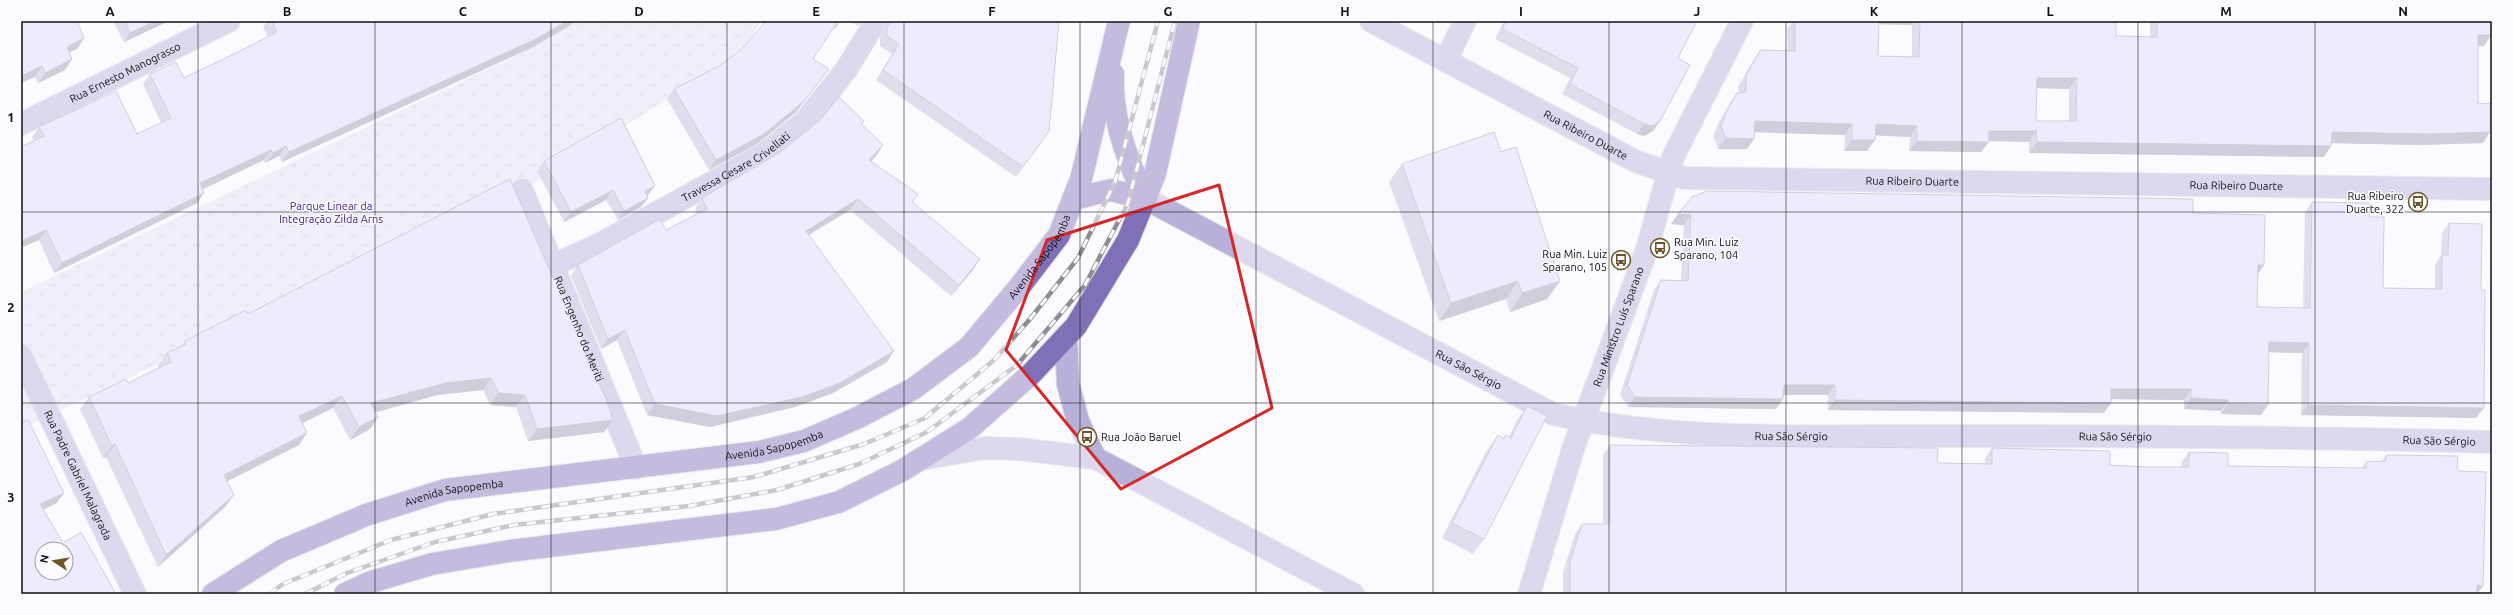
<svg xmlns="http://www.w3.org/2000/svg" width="2513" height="615" font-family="Ubuntu,sans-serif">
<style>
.park{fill:url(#park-tufts)}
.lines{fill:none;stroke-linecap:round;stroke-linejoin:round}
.minor-casing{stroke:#d6d5d9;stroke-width:24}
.major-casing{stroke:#d6d5d9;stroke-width:24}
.minor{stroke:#b8b0d9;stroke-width:22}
.major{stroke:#8170b8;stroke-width:22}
.rail-casing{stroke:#8e8d91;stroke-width:4.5}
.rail{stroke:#fbfaff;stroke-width:3;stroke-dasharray:9;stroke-linecap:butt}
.wall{fill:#c1bbdb;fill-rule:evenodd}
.shaded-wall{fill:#9d99b2}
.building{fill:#e0daff;stroke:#9d99b2;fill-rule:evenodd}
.marked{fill:none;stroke:#d62828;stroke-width:3;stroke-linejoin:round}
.grid{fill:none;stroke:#111014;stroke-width:1;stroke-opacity:0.55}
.labels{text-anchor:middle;stroke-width:3;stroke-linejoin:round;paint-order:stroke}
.street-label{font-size:11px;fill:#111014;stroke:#fbfaff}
.poi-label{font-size:11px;fill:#111014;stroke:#fbfaff;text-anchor:end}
.park-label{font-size:11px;fill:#452186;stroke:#fbfaff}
.neatline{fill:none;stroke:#111014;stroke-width:1.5}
.grid-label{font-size:13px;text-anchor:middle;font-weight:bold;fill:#111014}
</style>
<defs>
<pattern id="park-tufts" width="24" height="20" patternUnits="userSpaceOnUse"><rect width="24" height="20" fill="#e3e0f2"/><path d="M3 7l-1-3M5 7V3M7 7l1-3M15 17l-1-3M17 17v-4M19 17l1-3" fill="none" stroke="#c2bfcf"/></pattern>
</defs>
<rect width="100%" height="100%" fill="#fbfaff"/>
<!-- park -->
<path class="park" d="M575,21H762L741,53L522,190L21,429V292L520,54Z"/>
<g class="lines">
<defs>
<g id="minor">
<path id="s1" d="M1371,21L1635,161L1684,178L2492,189"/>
<path d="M1446,60L1465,21"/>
<path id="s2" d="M21,124L229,21"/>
<path id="s3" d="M522,190L636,468"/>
<path id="s4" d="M1146,199L1553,414C1681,443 1814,435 1944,436C2127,436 2309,437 2492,442"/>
<path id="s5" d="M554,265L602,243L764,154L805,121L846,70L876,21"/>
<path d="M1066,336L1068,384L1078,421L1095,458"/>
<path id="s6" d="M21,356L135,594"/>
<path d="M921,459L985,448L1019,449L1095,458L1353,594"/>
<path id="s7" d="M1529,594L1573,449L1647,249L1673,157L1742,21"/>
</g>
<g id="major">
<path d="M1113,74C1111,117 1127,161 1146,199"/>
<path d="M1073,199L1111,190L1146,199"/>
<path id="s8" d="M213,594L281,551L366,515L445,490L759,452L804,441L857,418L913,389L969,347L1020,286L1059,235L1081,179L1119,21"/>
<path d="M345,594L371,582L432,564L509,551L776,519L839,502L903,470L970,428L1031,374L1076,326L1128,240L1155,174L1189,21"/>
</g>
</defs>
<!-- minor casing -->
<use href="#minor" class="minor-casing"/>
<!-- major casing -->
<use href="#major" class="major-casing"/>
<!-- minor -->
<use href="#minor" class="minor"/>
<!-- major -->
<use href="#major" class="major"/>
<defs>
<g id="rail">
<path d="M269,594L283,584L391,540L493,514L754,477L864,444L925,418L994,360L1030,319L1078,258L1115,182L1158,21"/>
<path d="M305,594L347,573L435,542L514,525L689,506L777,490L859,464L927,432L1017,365L1085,285L1128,203L1175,21"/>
</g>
</defs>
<!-- rail casing -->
<use href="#rail" class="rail-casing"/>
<!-- rail -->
<use href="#rail" class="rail"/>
</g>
<!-- wall -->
<g class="wall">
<path d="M21,21L84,38L77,49L69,52L72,59L65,70L38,83L35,77Z"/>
<path d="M113,21H169L124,42Z"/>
<path d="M267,21H575L566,28L531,48L282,162L279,156L265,163L264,160L202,189L204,193L197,203L54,273L39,240L34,141L32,137L39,127L137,134L161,123L143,84L150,74L184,78L240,51L268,37L263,27Z"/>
<path d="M766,21H841L835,29L833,28L813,59L829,69L796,112L757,144L709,170L667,99L674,89L719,66L741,50Z"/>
<path d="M849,21H862L858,26Z"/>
<path d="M888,21H1059L1049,131L1016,177L876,80L892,54L880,46V38Z"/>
<path d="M1504,21H1697L1678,58L1653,131L1644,136L1637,134L1562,94L1570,78L1495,39Z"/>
<path d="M1793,21H2116V36L2150,37V21H2491V35L2484,46H2478V104L2490,132L2483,143L2420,145L2331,143V146L2324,157L2029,153V141H1989L1981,152L1909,151L1910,137L1875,135L1867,151H1844L1845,135L1754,132V139L1747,149H1718L1713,136L1719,122L1730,103L1737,93H1739L1738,87L1753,61L1760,50L1788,51L1787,29ZM1879,24L1912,25V57L1878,56ZM2037,88L2069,89V121H2036Z"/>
<path d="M862,125L883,145L876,156L871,161L918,194L913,202L973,270L951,296L850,210L809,235L887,362L833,393L795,407L710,427L647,415L617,340L601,349L571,276L578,265L666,230L697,214L695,209L702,198Z"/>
<path d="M1501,152L1560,281L1547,299L1510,312L1506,299L1439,321L1389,182L1402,164Z"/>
<path d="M544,161L648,195L647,196L641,207L618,220L606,200L564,222L537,171Z"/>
<path d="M2312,202L2369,217L2383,288L2435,289V265L2441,255L2442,233L2449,223L2476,418L2301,415L2302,353L2269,352L2261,415L2221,414V411L2184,409V400L2111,399L2104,413L1828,410V395H1784L1776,409L1628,407L1620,395L1654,290L1661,280H1681L1684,225L1671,224L1678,214L2193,213L2264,265L2258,274L2257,307L2303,308L2305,212Z"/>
<path d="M248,314L584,354L613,420L604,432L528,441L516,407L490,405L483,390L437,395L376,412L378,417L370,429L350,440L333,408L302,423L299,445L227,481L225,507L158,567L106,457L103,458L80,409L89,397L128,383L159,368L158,365L167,353L181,346L185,341Z"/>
<path d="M1527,406L1484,539L1473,554L1442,538L1487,450L1498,435L1503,438L1506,435L1509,437L1517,420Z"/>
<path d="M1610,445L1937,463H1985V459L1992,448L2110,465L2145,467H2182V462L2189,452L2228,466L2362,468L2366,462L2382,461L2386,455L2457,469L2477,594H1563V572L1575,534L1582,524H1603V455Z"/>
</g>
<!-- shaded-wall -->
<g class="shaded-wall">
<path d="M155,21H169L124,42L130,33Z"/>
<path d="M567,21H575L566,28L531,48L282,162L289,152Z"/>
<path d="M1874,21H1915L1912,25L1872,24Z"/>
<path d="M2478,35H2491L2484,46H2470Z"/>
<path d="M84,38L77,49L59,57L67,47Z"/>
<path d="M72,59L65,70L38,83L45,73Z"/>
<path d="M42,66L35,77L21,83V76Z"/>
<path d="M829,69L796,112L757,144L709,170L716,160Z"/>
<path d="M2037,78H2077L2069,89L2030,88Z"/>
<path d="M1660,121L1653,131L1644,136L1637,134L1644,124Z"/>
<path d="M1755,121L1852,124L1845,135L1747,132Z"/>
<path d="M1876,124L1917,126L1910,137L1868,135Z"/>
<path d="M1989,131H2036L2029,142L1981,141Z"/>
<path d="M2332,132H2490L2483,143L2420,145L2324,143Z"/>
<path d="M1726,138L1754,139L1747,149H1718Z"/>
<path d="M1852,140H1875L1867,151H1844Z"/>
<path d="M1917,141L1989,142L1981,152L1909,151Z"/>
<path d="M2037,142L2331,146L2324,157L2029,153Z"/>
<path d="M883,145L876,156L862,170L869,160Z"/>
<path d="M286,146L279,156L265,163L273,153Z"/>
<path d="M271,150L264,160L193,194L200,183Z"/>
<path d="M655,186L648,195L638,201L645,191Z"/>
<path d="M613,190L606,200L564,222L571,212Z"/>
<path d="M204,193L197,203L54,273L62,263Z"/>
<path d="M648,198L641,207L618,220L624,211Z"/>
<path d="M858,199L850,210L798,241L806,231Z"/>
<path d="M1678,214L1691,215L1684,225L1671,224Z"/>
<path d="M46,230L39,240L21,248V241Z"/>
<path d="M980,259L973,270L951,296L959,285Z"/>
<path d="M2258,265H2264L2257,275Z"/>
<path d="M1518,281L1506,299L1439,321L1451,303Z"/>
<path d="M1560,281L1547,299L1510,312L1522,293Z"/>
<path d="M625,330L617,340L601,349L608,339Z"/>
<path d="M2269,342L2309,343L2302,353L2262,352Z"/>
<path d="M894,351L887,362L833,393L795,407L710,427L647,415L655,404Z"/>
<path d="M491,378L483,390L437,395L363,416L371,403L446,383Z"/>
<path d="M1784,385H1835L1828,395H1777Z"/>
<path d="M2111,389H2191L2184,400L2104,399Z"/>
<path d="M499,393L525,395L516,407L490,405Z"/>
<path d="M342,396L333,408L290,429L299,416Z"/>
<path d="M1635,397L1783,399L1776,409L1628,407Z"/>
<path d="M2191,398L2228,400L2221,411L2184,409Z"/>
<path d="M1835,400L2111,403L2104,413L1828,410Z"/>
<path d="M2228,404L2268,405L2261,415L2221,414Z"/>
<path d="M2308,405L2484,408L2476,418L2301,415Z"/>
<path d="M378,417L370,429L350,440L359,427Z"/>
<path d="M613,420L604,432L528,441L537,429Z"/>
<path d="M307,433L299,445L216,487L224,475Z"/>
<path d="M115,444L106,457L103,458L112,446Z"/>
<path d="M64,493L57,503L33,515L40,504Z"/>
<path d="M234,495L225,507L158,567L166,555Z"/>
<path d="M2477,585L2483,586L2477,594Z"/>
</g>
<!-- building -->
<g class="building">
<path d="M21,21H77L84,38L67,47L72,59L45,73L42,66L21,76Z"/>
<path d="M125,21H155L130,33Z"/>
<path d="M272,21H567L538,38L289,152L286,146L273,153L271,150L200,183L204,193L62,263L46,230L21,241V147L44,136L39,127L116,91L137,134L171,118L150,74L176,62L184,78L240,51L275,33L276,30Z"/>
<path d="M766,21H838L813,59L829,69L803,102L764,134L716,160L674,89L719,66L741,50Z"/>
<path d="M891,21H1059L1049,131L1023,167L883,70L899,44L887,36V28Z"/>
<path d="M1506,21H1697L1678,58L1690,65L1660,121L1652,126L1644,124L1570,84L1578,68L1502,29Z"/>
<path d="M1795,21H1879L1878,56L1919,57L1920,21H2116V36L2157,37V21H2491V35H2478V104L2490,103V132L2427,134L2332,132L2331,146L2037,142L2036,129V131H1989V142L1917,141V126L1876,124L1875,140H1852V124L1755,121L1754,139L1726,138L1721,126L1727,111L1737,93L1746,92V76L1760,50L1795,51ZM2037,78H2077L2076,121H2036Z"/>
<path d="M839,97L864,121L861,124L883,145L869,160L918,194L912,202L980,259L959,285L858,199L806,231L894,351L840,383L802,397L717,416L655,404L625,330L608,339L578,265L660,219L666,230L707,209L702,198L779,153L820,120Z"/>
<path d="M621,118L655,186L645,191L648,198L624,211L613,190L571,212L544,161Z"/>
<path d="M1494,132L1501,152L1516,147L1560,281L1522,293L1518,281L1451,303L1402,164Z"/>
<path d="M510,179L553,278L557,276L587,349L584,351L606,399L613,420L537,429L525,395L499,393L491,378L446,383L371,403L378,417L359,427L342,396L299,416L307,433L224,475L234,495L166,555L115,444L112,446L89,397L126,379L128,383L171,362L167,353L186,344L185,341L246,310L248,314Z"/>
<path d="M1707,191L2193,199V213L2265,215L2264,265H2258L2257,307L2310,308L2312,202L2370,203L2369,217H2384L2383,288L2442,289V255H2448L2449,223L2482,224L2481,290H2485L2484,408L2308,405L2309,343L2269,342L2268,405L2228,404V400L2191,398V389H2111V403L1835,400V385H1784L1783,399L1635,397L1627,385L1661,280L1688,281L1691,215L1678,214L1692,197Z"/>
<path d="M1527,406L1547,416L1484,539L1452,523L1498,435L1504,439L1506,435L1511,438Z"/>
<path d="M28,420L64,493L40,504L63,543L81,532L116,594H21V423ZM42,549H66V573H42Z"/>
<path d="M1610,445L1938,448L1937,463L1992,464V448L2110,451V465L2145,467H2189V452L2228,453V466L2366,468V462L2386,461V455L2458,456L2457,469L2460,471L2486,472L2483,586L2477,585V594H1570V562L1582,524H1610Z"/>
</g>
<!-- marked area -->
<path d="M0 0H2513V615H0ZM1219,185L1272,408L1121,489L1006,350L1047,240Z" fill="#fbfaff" fill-opacity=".55" fill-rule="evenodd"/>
<path class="marked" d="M1219,185L1272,408L1121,489L1006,350L1047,240Z"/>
<!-- grid -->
<path class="grid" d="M198,21V594M375,21V594M551,21V594M727,21V594M904,21V594M1080,21V594M1256,21V594M1433,21V594M1609,21V594M1786,21V594M1962,21V594M2138,21V594M2315,21V594M21,212H2492M21,403H2492"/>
<!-- icons -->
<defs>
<symbol id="bus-ring" viewBox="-11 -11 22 22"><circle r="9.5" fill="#fbfaff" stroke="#6c5525" stroke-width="1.5"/><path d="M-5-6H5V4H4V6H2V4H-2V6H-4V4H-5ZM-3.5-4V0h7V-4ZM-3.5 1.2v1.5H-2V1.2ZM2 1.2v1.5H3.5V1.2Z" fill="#6c5525"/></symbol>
</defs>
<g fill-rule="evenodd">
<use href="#bus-ring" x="2407" y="191" width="22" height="22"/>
<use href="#bus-ring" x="1649" y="237" width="22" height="22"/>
<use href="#bus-ring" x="1610" y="249" width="22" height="22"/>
<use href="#bus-ring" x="1076" y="426" width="22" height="22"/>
</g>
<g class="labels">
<!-- street labels -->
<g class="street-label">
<text dy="4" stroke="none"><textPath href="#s2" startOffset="116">Rua Ernesto Manograsso</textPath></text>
<text dy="4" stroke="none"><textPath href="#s1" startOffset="243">Rua Ribeiro Duarte</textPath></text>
<text dy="4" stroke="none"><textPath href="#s5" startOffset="207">Travessa Cesare Crivellati</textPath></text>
<text dy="4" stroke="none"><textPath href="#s1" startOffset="579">Rua Ribeiro Duarte</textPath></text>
<text dy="4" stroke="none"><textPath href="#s1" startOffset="903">Rua Ribeiro Duarte</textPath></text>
<text dy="4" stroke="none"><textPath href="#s8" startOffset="924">Avenida Sapopemba</textPath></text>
<text dy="4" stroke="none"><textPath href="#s7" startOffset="282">Rua Ministro Luís Sparano</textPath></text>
<text dy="4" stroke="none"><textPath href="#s3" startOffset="150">Rua Engenho do Meriti</textPath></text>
<text dy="4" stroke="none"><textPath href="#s4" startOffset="365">Rua São Sérgio</textPath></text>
<text dy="4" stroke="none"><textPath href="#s4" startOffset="700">Rua São Sérgio</textPath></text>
<text dy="4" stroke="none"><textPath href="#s4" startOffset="1024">Rua São Sérgio</textPath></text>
<text dy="4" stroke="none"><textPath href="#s4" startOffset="1348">Rua São Sérgio</textPath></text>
<text dy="4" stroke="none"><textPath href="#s8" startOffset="588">Avenida Sapopemba</textPath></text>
<text dy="4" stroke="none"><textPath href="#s6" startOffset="132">Rua Padre Gabriel Malagrada</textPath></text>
<text dy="4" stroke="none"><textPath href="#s8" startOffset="264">Avenida Sapopemba</textPath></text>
</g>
<!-- poi labels -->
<g class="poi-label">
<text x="2404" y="200">Rua Ribeiro<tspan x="2404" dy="13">Duarte, 322</tspan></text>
<text x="1674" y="246" text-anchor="start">Rua Min. Luiz<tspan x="1674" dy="13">Sparano, 104</tspan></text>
<text x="1607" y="258">Rua Min. Luiz<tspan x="1607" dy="13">Sparano, 105</tspan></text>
<text x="1101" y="441" text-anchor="start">Rua João Baruel</text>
</g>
<!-- park labels -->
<g class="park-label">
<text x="331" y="210">Parque Linear da<tspan x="331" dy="13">Integração Zilda Arns</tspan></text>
</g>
</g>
<!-- border -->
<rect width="2513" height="615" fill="none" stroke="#fbfaff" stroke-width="44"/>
<!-- north arrow -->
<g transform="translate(54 561) rotate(282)"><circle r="19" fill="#fbfaff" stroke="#9d9ca1"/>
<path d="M0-3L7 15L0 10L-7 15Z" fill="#6c5525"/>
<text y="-6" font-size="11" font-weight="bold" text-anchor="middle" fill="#111014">N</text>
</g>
<rect x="22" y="22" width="2469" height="571" class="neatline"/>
<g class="grid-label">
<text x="110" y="16">A</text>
<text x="287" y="16">B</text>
<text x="463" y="16">C</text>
<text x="639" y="16">D</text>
<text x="816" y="16">E</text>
<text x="992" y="16">F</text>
<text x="1168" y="16">G</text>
<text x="1345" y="16">H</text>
<text x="1521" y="16">I</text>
<text x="1697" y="16">J</text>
<text x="1874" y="16">K</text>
<text x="2050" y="16">L</text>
<text x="2226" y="16">M</text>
<text x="2403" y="16">N</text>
<text x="11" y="122">1</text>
<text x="11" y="312">2</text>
<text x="11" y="502">3</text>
</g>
</svg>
